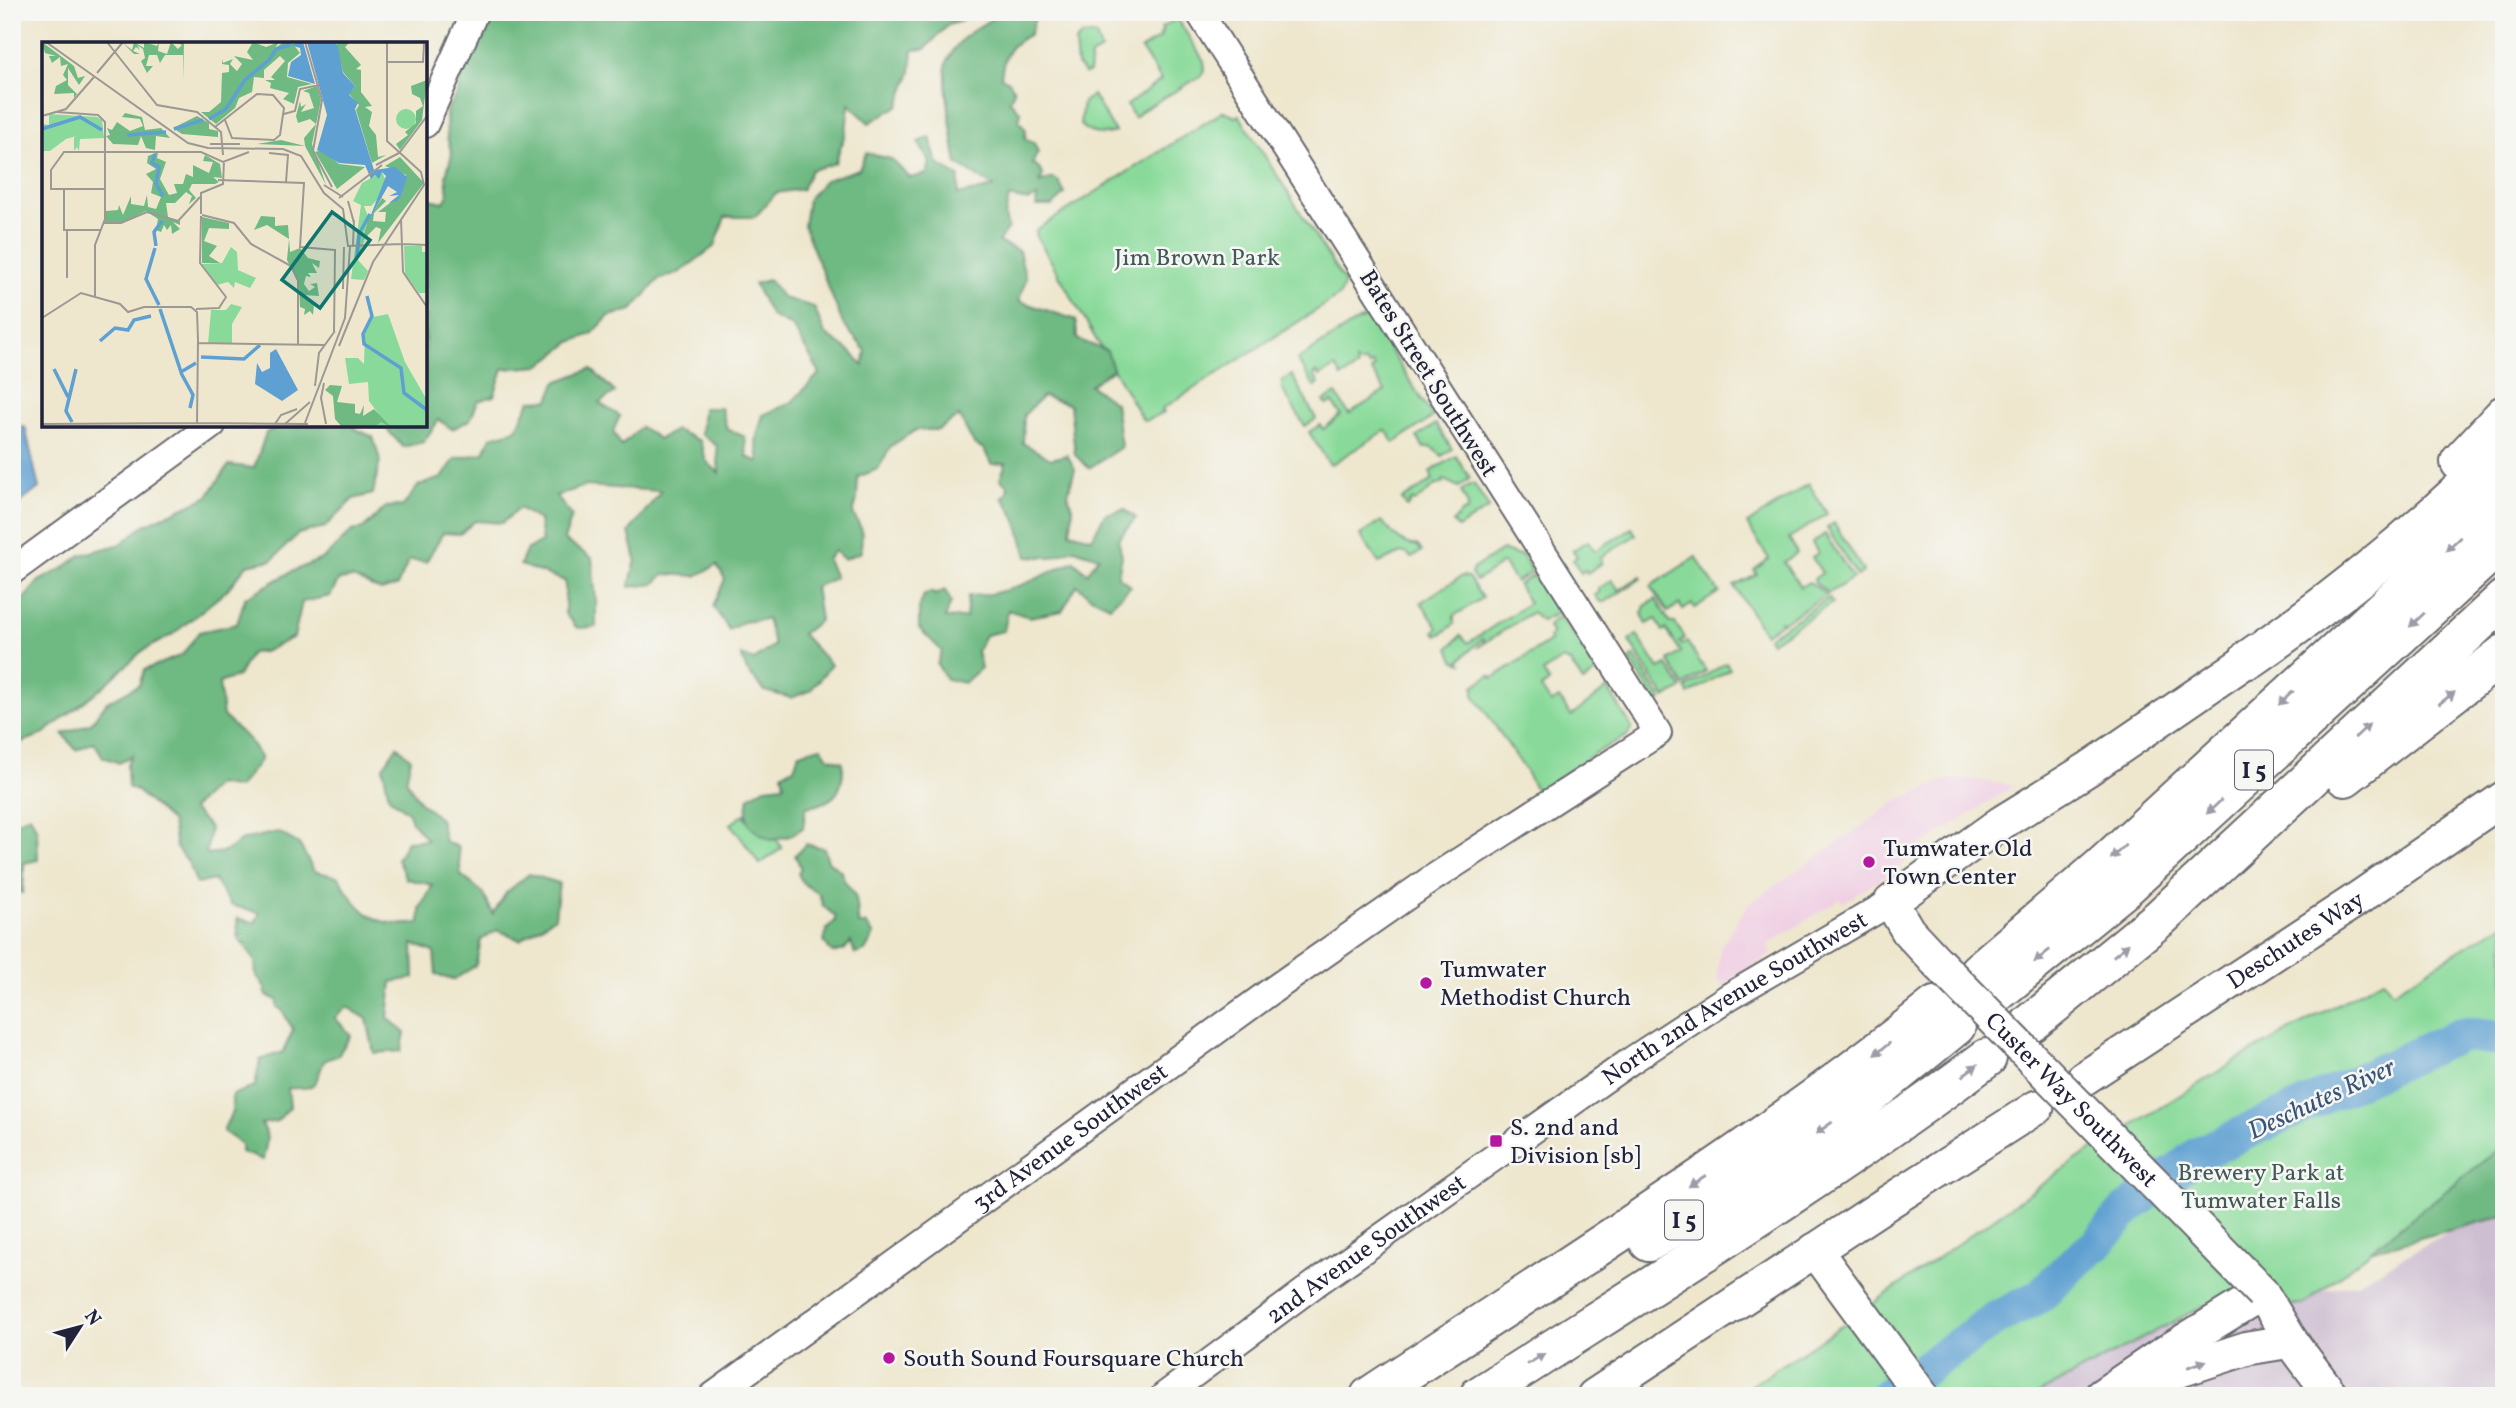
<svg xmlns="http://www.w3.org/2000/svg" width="2516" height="1408" font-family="Vollkorn,serif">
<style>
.built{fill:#f0d0e4}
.industrial{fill:#cebed1}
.green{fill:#89da9a;stroke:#567e6a;stroke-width:2}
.forest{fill:#6eba82;stroke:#486e5e;stroke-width:2}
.water{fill:#5ea0d1;stroke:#406186;stroke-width:2}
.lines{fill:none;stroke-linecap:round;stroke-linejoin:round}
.river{stroke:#5ea0d1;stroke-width:35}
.minor-casing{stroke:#69676e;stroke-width:30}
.major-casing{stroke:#69676e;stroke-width:37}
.highway-casing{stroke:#69676e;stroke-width:42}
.minor{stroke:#fff;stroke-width:26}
.major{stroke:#fff;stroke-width:33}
.highway{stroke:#fff;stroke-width:38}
.major-bridge-casing{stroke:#69676e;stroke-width:37;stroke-linecap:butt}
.major-bridge{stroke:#fff;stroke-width:33}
.oneway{fill:#9c9ca7}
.poi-dot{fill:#b5179e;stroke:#f6f6f2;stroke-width:2.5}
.labels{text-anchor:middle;stroke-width:5;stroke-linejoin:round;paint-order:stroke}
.shield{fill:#f6f6f2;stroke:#626272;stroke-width:2}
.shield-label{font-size:23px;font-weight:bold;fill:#22223b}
.park-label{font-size:24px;fill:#415958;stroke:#f6f6f2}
.street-label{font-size:24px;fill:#22223b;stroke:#f6f6f2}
.poi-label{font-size:24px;fill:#22223b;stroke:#f6f6f2;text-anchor:start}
.water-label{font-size:26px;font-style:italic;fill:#3a5477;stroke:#f6f6f2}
.inset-river{fill:none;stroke:#5ea0d1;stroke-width:3.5}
.inset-road{fill:none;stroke:#9c9893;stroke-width:2}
.view{fill:#0f766e;fill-opacity:0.15;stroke:#0f766e;stroke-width:3.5}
.inset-edge{fill:none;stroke:#22223b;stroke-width:3.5}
</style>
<rect width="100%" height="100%" fill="#f6f6f2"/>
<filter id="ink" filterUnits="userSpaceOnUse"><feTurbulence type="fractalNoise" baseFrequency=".0143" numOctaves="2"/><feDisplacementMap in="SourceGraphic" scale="14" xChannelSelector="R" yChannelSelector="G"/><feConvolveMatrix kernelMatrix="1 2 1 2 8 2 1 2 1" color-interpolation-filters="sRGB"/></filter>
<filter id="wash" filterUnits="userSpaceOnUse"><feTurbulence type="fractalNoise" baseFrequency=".00686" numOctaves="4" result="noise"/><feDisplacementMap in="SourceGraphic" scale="28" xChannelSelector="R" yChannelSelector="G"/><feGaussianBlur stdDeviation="1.57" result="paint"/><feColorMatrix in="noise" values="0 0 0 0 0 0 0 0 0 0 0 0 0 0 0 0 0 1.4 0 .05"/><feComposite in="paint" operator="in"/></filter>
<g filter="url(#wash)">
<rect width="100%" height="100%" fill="#eee7ce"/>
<!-- built -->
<path class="built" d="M1967,779L2015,785L1922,845L1902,865L1843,903L1840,899L1767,945L1772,953L1723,986L1717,977L1720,947L1749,904L1899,800L1947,780Z"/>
<!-- industrial -->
<path class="industrial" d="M2504,1201V1396H2017L2174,1322L2357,1283Z"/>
<!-- green -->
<g class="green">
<path d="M1177,18L1204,61L1205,70L1201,76L1143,110L1134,118L1127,105L1161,80L1141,49L1161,37L1160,34L1163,32L1161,28Z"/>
<path d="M1091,35L1096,36L1101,50L1091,56L1089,72L1085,74L1077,65L1075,43L1082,36Z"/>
<path d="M1093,95L1115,132C1102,136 1090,135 1080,125L1083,102Z"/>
<path d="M1224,111L1235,117L1239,115L1345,283L1340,295L1162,409L1164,412L1146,421L1142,419L1037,237L1036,230Z"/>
<path d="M1370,317L1379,326L1376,328L1433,417L1394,443L1386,430L1330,465L1309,432L1320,425L1323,429L1341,415L1332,402L1328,405L1324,401L1336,394L1349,414L1385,391L1371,370L1375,368L1373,364L1368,366L1366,362L1362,364L1356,362L1358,367L1342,377L1336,367L1320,376L1317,372L1314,375L1319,384L1315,387L1297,360L1359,320Z"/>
<path d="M1292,375L1316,419L1305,426L1282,389V381Z"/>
<path d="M1436,424L1452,449L1442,456L1431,447L1424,448L1417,437Z"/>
<path d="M1456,456L1470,478L1459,487L1444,480L1442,482L1443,484L1436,485L1415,502L1413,500L1409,503L1410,505L1407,507L1402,500L1433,480L1430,472Z"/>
<path d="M1471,484H1474L1489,508L1458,528L1453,522L1462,512L1467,511L1468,505L1461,491Z"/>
<path d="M1809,484L1827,514L1789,538L1797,553L1784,562L1800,587L1809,582L1827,595L1783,622L1780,621L1781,623L1765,634L1734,586L1757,575L1754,570L1769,559L1747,524Z"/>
<path d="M1382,521C1389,530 1402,547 1417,545L1422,551L1411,558L1407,553H1401L1379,563L1360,535Z"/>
<path d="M1834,523L1862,569L1863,572L1857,576L1827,528Z"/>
<path d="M1632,528L1636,535L1600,558L1602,563L1587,573L1585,570L1581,573L1573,560L1577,557L1573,550L1588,541L1595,551Z"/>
<path d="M1825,534L1853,578L1829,593L1815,583L1814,579L1822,573L1812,557L1818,553L1812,543Z"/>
<path d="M1502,550L1517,555L1521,554L1532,572L1516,582L1503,563L1476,581L1471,574L1473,569Z"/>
<path d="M1696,557L1719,592L1695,608L1692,604L1683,610L1679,604L1668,612L1651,586Z"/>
<path d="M1534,575L1558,613L1541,621L1532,612L1477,648L1485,641L1483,639C1474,644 1469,653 1460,660L1462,663L1454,660L1449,648L1461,635L1468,643L1529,603L1518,585Z"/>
<path d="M1462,576L1468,577L1482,598L1454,616V624L1443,633L1438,635L1434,632L1438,628L1421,602Z"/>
<path d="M1641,576L1642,578L1605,602H1600L1595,595L1600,592L1598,589L1612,580L1619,590Z"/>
<path d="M1829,598L1832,603L1771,642L1768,637Z"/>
<path d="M1656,599L1670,623H1675L1685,638L1680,642L1682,645L1687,642L1706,671L1684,686L1669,661L1681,652L1666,629L1663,631L1656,619L1647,624L1642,614L1645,606Z"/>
<path d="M1560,616L1571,633L1575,634L1596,673L1583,682L1570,662L1562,659L1543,672L1549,682L1541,688L1551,703L1559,698L1571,716L1608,688L1632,728L1627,736L1597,752L1537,792L1524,768L1474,695V686L1490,675L1493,678L1550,641L1549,637L1552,634L1548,627L1549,624Z"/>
<path d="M1637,635L1659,669L1667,665L1682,688L1665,698L1629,641Z"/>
<path d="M1634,656L1662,700L1657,703L1630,660Z"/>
<path d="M1726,663L1730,669L1689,694L1686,688Z"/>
<path d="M746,813L745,818L771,840L776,839L782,848L760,864L731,824Z"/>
<path d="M2504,923V1145L2303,1305L2201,1307L2034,1396H1908L1902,1388L1889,1396H1735L1847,1322L2079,1158L2240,1058L2383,979L2392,992Z"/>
</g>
<!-- forest -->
<g class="forest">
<path d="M497,12H971L961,21L948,25L925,49L913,50L911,72L899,105L869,123L849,104L846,131L835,163L811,170L802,189L776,193L755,217H725L715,246L680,272L658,280L632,310L609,316L592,334L571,342L539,366L503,369L494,396L478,401L470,420L452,429L439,420L423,442L403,447L383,425H425V198L444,202L448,195L446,175L452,154L447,137L446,111L458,93L461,71L474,55L473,32L484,19Z"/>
<path d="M987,12H1040L1036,15L1030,34C1009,45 1004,53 1001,77L1009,81L1014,90L1010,101L1021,112L1019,120L1026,130L1025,139L1034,143L1038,152L1032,164L1036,165L1043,174L1040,183L1053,178L1059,182L1065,194L1052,206H1036L1037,197L1028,201L1009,197L1005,216L1008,228L998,242L1019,251L1026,279L1019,301L1076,320L1077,339L1107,351L1113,369L1090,385L1115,403L1121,447L1089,468L1075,455L1070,405L1043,396L1024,415L1023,443L1051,459L1067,455L1075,469L1068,494L1073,511L1070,532L1092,538L1105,514L1124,509L1136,518L1118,539L1122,556L1118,576L1131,586L1110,606L1089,596L1077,585L1062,611L1029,617L1008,610L1004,631L985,635L977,651L981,668L964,683L946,679L937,664L942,651L919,628V608L924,595L931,592L935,595L945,590L951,602L945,618H966L968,596C1010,595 1037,578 1074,561L1087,573L1099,557L1074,549L1052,557H1027C1021,536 1016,512 1002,497L1007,493L1008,486L1000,479L1006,463L991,464L984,449L974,444L959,416L938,430H916L891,446L878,469L858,477L857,499L853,514L862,530L861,552L844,559L834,551L827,559L835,578L815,587L820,620L802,634L831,665L810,691L791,698L765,691L747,671L741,655L754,660L774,645L767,619L743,622L729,630L713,606L725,579L717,565L696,576L664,574L654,584L629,587L636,560L629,532L661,491L585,486L556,496L572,516L564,540L592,558L596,602V627L577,628L565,614V581L520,565L527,549L542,542L539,520L519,508L502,523L475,521L460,534L443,533L426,562L409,560L397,586L381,591L353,578L339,580L330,596L302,602L294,637L264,652L251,653L238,676L219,683L223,716L249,740L261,759L238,788L217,784L192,809L210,828L206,854L224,852L242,840L278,832L299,844L314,871L339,877C358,913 377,929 420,923V908L433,885L406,879L397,859L407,841L427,840L412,822L409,813L389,797L383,767L397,746L411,759L406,780L420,802L440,819L445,842L458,847L461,875L483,893L493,914L506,893L529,874L559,883L555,917L520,940L498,930L481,940L476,965L454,980L436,975L434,952L413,944L414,978L392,982L388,1018L405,1033L401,1051L374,1053L367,1019L347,1007L335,1018L351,1035L338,1055L324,1061C314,1086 317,1090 288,1088L290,1107L277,1121L261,1124C271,1134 265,1148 263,1160L241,1152V1144L223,1131L232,1112V1095L255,1086L260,1060L283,1052L293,1030L282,1010L277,1007V1000L266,995L265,987L256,975L255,961L238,936L237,918L255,923L260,913L230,905L214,880L197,884L188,862L176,848L172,822L137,791L128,787L127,764L132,755L119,763L103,757L94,742L76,750L63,734L91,723L107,702L139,685L144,670L182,655L199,632L237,624L245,598L291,572L324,558L352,531L363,529L386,507L403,506L419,485L442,478L455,459L484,453L491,437L516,430L530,401L549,400L556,382L591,369L615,392L599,403L620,416L613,431L621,446L641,427L659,439L676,430L700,441L706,461L719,473L717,446L701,434L703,408H721L727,429L745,437L747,457L759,462L756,439L763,415L791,403L820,373L792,326L771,316L754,284L769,280L783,298L814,307L825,334L851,352L863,366L866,351L843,324L804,226L808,199L825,180L859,169L866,153L891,159L910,178L927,174L930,162L918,142L930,137L937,163L959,177L958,195L994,187L957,164C954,148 942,73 947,62C957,39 973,30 993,18Z"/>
<path d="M279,425H354V428L373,437L380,460L373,494L353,499L325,527L298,534L272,560L247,565L226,591L172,635L142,651L104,686L43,734L20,743L12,753V613L39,581L64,568L81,555L121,544L144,525L207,497L229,465L254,468L266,433Z"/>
<path d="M821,747L828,757L843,762C844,792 835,803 806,807L803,828L790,836L771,840C747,827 744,825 749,797L765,787L784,785L782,773L794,768L799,753Z"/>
<path d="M30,815L37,830L38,860L24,863L23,893L12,892V824Z"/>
<path d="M806,844L824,848L828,861L841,871C842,882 851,887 855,896C859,905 856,915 859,924H866L874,935L865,951L855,954L851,942L844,950L832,953L824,941L827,929L835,921V916L823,906L819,894C807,885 804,888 798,873L801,868L795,855Z"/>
<path d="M2504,1145V1216L2370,1251Z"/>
</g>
<!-- water -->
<path class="water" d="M12,427H25L39,488L12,509Z"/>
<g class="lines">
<!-- river -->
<path class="river" d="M1886,1396L1995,1319L2040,1296L2070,1266L2096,1245L2126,1210L2198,1154L2462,1034L2504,1039"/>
</g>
</g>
<g filter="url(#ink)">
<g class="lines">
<defs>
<g id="minor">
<path d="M425,124L475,12"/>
<path d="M12,571L212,425"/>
<path id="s1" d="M713,1396L1274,989L1430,880L1658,733L1199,12"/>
<path id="s2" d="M1164,1396L1315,1284L1632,1060L1730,996L1891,902"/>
</g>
<g id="major">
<path d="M1936,961L1908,931L1891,902L2001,823L2088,769L2249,659"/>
<path id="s3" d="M2083,1079L2350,904L2504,798"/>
<path d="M1815,1250L1922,1396"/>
<path d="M2141,1383L2248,1348L2291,1341"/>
<path d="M1594,1396L1884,1205L2037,1107"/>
<path d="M2101,1396L2158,1357L2262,1293L2291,1341L2332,1396"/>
</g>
<g id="highway">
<path d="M2460,462L2504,415"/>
<path d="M2249,659C2340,597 2425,527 2504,449"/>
<path d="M2345,777L2504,654"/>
<path d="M1978,972L2100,868L2504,498"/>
<path d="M1998,992L2123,890L2504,540"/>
<path d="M2030,1024L2160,918L2504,599"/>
<path d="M1649,1242L1746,1183L1865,1100L1956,1026"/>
<path d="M1370,1396C1561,1270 1757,1149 1935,1006"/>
<path d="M1479,1396C1650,1286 1824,1180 1987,1058"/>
</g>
</defs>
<!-- minor casing -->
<use href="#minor" class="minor-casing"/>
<!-- major casing -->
<use href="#major" class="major-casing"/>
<!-- highway casing -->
<use href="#highway" class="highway-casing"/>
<!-- minor -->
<use href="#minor" class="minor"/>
<!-- major -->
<use href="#major" class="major"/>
<!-- highway -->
<use href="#highway" class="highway"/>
<defs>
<g id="major-bridge">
<path id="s4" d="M1936,961L2262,1293"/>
</g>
</defs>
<!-- major-bridge casing -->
<use href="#major-bridge" class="major-bridge-casing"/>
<!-- major-bridge -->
<use href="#major-bridge" class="major-bridge"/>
</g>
<!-- one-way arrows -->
<defs><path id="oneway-solid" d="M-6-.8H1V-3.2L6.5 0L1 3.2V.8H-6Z" transform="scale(1.75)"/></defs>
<g class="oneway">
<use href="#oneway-solid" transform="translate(2453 544) rotate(137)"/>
<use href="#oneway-solid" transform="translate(2417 620) rotate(137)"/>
<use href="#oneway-solid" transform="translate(2286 698) rotate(137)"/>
<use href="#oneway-solid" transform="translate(2447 698) rotate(-37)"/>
<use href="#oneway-solid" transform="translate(2362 731) rotate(-43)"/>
<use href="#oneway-solid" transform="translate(2214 807) rotate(137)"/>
<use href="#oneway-solid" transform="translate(2118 852) rotate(137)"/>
<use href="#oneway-solid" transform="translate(2121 950) rotate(-39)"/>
<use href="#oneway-solid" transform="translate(2042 956) rotate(141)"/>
<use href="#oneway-solid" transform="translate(1882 1049) rotate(142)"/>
<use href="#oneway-solid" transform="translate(1970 1070) rotate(-37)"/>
<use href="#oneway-solid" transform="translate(1824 1128) rotate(145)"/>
<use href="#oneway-solid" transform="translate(1697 1181) rotate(147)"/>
<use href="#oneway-solid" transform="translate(1536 1359) rotate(-32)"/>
<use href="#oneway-solid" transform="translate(2197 1364) rotate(-19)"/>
</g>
</g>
<!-- markers -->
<g class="poi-dot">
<circle cx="1869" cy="862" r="7"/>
<circle cx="1426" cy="983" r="7"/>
<rect x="1489" y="1134" width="14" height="14" rx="3.5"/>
<circle cx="889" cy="1358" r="7"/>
</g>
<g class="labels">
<!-- shield labels -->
<g class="shield">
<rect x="2235" y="750.5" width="38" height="39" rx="5"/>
<rect x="1665" y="1200.5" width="38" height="39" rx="5"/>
</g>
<g class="shield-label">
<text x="2254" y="778">I 5</text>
<text x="1684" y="1228">I 5</text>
</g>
<!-- park labels -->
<g class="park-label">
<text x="1197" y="265">Jim Brown Park</text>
<text x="2261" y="1180">Brewery Park at<tspan x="2261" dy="28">Tumwater Falls</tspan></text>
</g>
<!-- street labels -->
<g class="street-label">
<text transform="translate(1429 373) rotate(58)" y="8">Bates Street Southwest</text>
<text dy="8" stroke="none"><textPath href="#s3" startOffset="254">Deschutes Way</textPath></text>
<text dy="8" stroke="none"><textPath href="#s2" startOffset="696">North 2nd Avenue Southwest</textPath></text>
<text dy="8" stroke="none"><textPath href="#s4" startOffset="194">Custer Way Southwest</textPath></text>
<text dy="8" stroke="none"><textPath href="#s1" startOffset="441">3rd Avenue Southwest</textPath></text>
<text dy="8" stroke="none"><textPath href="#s2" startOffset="250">2nd Avenue Southwest</textPath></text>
</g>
<!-- poi labels -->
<g class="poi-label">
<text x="1883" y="856">Tumwater Old<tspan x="1883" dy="28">Town Center</tspan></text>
<text x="1440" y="977">Tumwater<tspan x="1440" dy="28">Methodist Church</tspan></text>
<text x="1510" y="1135">S. 2nd and<tspan x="1510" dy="28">Division [sb]</tspan></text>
<text x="903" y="1366">South Sound Foursquare Church</text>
</g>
<!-- water labels -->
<g class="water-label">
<text transform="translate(2321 1098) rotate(-25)" y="9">Deschutes River</text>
</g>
</g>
<!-- overview -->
<g transform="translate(42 42)">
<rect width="385" height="385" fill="#eee7ce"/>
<path d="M354 77a10 10 0 1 1 20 0a10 10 0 1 1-20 0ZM7,72L55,75L60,78L62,96L38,97L37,109L35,105L33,108H23H32V95L38,93L24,97L8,109H0V82L7,83ZM340,130L344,139L339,154L329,164H322L328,179L316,218L326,229L322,238L309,237L319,163L311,159L320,141ZM362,204H380V210H385V251H377L363,232ZM189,205L195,210L196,228L214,236L208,246L193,240L192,246L186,240L175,243L160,222L180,221ZM189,262L200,265L190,282V302H166L169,268H184ZM346,272L363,320L385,358V385H329L335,382L336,371L327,359L326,340L307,342L303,316H316L322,322L323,290L331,275Z" fill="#89da9a"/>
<path d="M0,0L32,24L36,36L43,34L37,43L26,26V43L35,52L32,56V51L12,52L14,44L25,38L21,33L26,22L19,24L18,15L10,21L7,14H14L3,11ZM92,0L102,6V0L115,4L117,0L116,9L125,12L129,0L136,7L140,3L134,0H142L141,39V13H123L118,21L115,13H107L104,24H111L105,31L99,19L103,16L101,7L95,3L98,8L94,5L91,9L98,12H92L81,1L90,8ZM211,0L224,5L237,0L233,6L242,0L251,2L258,11L246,21L245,35L270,42L256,45L252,62L241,57L247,51L228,46L229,41L223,38H233L229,35L243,19L238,14L222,28V36L212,35L210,50L197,56L193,66L174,82L159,70H167L179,60L180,31L187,30V23L180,22V17L181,21L191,17L188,22L195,29L200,22L192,14L211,18L205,10ZM294,0H308L303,5L319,23L314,27L319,28V50L330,64L323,65L330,70L327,84L334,93L336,115L344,113L330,121L314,68L317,63L307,52L313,44L301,30ZM385,38L380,78L358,108L354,102L366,93L363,90L374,81V69L381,64L378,56L370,52L369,44ZM275,44L279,58L270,102L284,143L263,104L215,102L239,98L263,104L262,96L274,82L268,77L256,81L254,74L258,59L259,65L264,62L259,70L272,66L267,51L261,49ZM83,71L100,75L103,88L119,86L128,96L114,94L113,108L104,106L99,94L96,103L71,102L64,94L68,93L65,86L70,88L75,80L88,89L101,84L98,77L80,75ZM155,74L167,81V87L176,89V95L140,92L131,86ZM280,108L297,122L323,125L295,147L273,110ZM116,110L115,116L124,120L118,137L127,153L135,151L132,142H141L144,132L151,135V123L167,131L171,120L161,119L163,113L178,122L180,136L171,135L177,140L173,142H150L147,148L154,156L147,162L150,154L144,150L133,161H124L126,175L138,179V183L131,180L138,187L130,192L129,183L125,188L122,183L119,190L114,188L116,177L104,169L82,180H63L64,169L76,168L77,163L81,173L89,154V162L102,164L105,153L106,165L114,167L119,155L109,151L111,140L104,132L114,127L105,121L106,114ZM358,115L382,141L336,201L339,187L334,185L321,198L326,178L340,156L344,159L332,171L331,179L343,180L344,170H336L360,152L364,133L343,124ZM219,174L233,175V184L246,183L248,210L258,206L266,216L278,219L277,226L270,221L275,231H266L269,235L264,234L262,242L267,249L273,245L268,242L275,241L277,254L261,253L272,263L271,273L268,269L262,273L263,267L258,265L257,243L245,218L247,197L225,183L212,188ZM160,175L187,181V187L167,186L162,199L175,204L167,214L178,221H160ZM288,343L300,344L295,360L313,362V371L318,372L322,363L321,374L332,367L349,385L339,380L332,385H300L293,377L291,354L283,348Z" fill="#6eba82"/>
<path d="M261,0L273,42L246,34L249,20L259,13L258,6L248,3ZM265,0H293L296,5L301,31L313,44L307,53L316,61L313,67L332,128L353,125L365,135L360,152L355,159L347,161L357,153L347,154L355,150L346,144L327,178L344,134L340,130L337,137L333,133L329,137L323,123L297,121L275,108L285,73ZM234,307L256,348L240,359L213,342L215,321L220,330L228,326V311Z" fill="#5ea0d1"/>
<path class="inset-river" d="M167,77L184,67L203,38L228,17L234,7L248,3M0,87L38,75L60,88M132,87L161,78M85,93L124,90M113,112L110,121L117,125L114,142L121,154M114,204L112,190L120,179M113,206L104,237L117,263M315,216L317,192L328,172M325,254L330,274L321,292L322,302L359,326L362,351L385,368M118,267L139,330L154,321M58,299L73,286L86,288L92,278L109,274M159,315L202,317L218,303M12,327L26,355M139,331L151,353L148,366M30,380L24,369L34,327"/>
<path class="inset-road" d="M4,0L146,101L166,106L241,107L259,114L282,151L301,167L306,204M65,0L115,63L155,70L179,90L181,113M263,0L280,58L271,109L290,145M345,20H381L382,2M55,31L81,0M15,70L56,73L63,80V177L53,203V254M242,72L253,69L258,47L277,43M0,74L24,67L52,35M173,85L215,52L231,53L242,66L238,93L232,98L190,96L183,78M168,102H198M358,110L385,74M227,111L246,113L244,140M334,123L357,111M176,138L262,141L258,205L293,208L292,290M282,143L301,155M22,147V188H59M63,147H9V128L22,110H159L181,120L207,110M297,156L340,123M306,159L312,181M159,172V151L181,142L182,119M160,173L192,181L209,202L249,224L256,238V303M359,177L361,230L385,265M62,181H79L105,170L136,179L158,155M360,202L385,203M311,203L312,178M305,204L360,202M25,236V188M301,247L302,205M154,267L177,266L184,255L158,221L159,174M0,276L39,251L78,262L86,270L102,265H149L155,270L156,298L155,381L0,382M156,301L282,303M297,304L331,220L382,143L379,130L345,99V0M282,341L279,356L284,382M273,344L277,311L293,289M155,381L266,382M263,381L303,276L308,205M233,382L239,373L255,367M243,382L268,360"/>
<path class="view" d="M290,170L328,198L278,266L240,238Z"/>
<rect width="385" height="385" class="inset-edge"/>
</g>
<!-- margin -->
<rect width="2516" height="1408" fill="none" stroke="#f6f6f2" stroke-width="42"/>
<!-- north arrow -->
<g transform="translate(80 1327) rotate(54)" stroke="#f6f6f2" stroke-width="5" paint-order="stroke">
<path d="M0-5L12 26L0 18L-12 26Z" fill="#22223b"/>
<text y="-10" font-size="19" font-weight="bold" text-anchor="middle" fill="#22223b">N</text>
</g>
</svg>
